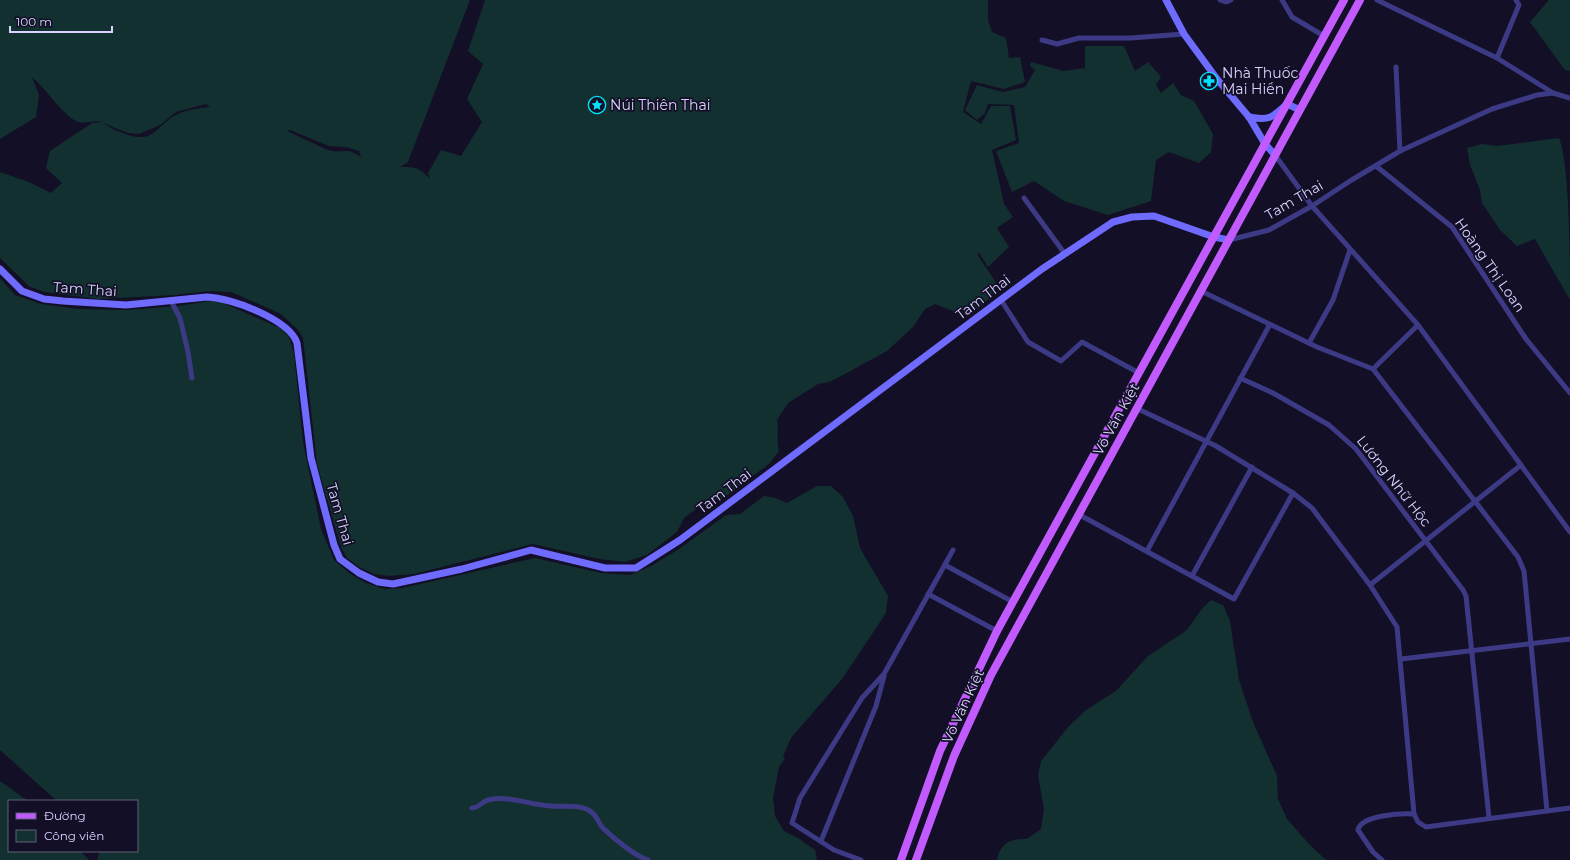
<svg xmlns="http://www.w3.org/2000/svg" width="1570" height="860" font-family="Montserrat,sans-serif">
<style>
.green{fill:#12302f;fill-rule:evenodd}
.lines{fill:none;stroke-linecap:round;stroke-linejoin:round}
.street{stroke:#3d3a85;stroke-width:5}
.secondary{stroke:#6f6bff;stroke-width:7}
.primary{stroke:#c25bff;stroke-width:8}
.labels{text-anchor:middle;stroke-width:3.5;stroke-linejoin:round;paint-order:stroke}
.poi-label{font-size:14px;fill:#d9d4ff;stroke:#130f26;text-anchor:start}
.street-label{font-size:14px;fill:#d9d4ff;stroke:#130f26}
</style>
<rect width="100%" height="100%" fill="#130f26"/>
<!-- green -->
<g class="green">
<path d="M0,0H470L408,162L400,167C415,167 419,167 430,179L428,173L441,150L461,156L482,122L467,99L483,64L468,51L485,0H988V20L992,32L1006,38L1009,58L1020,57L1025,82L1004,89L971,81L963,112L981,124L991,106H1010L1016,140L992,150L1004,204L1013,217L997,228L1009,247L988,267L979,253L977,254L997,284C994,294 991,297 983,304C964,319 956,312 935,304L925,309L913,327L887,351L845,374L829,382L818,384L788,403L777,420C779,431 776,441 779,451L769,464L725,497L703,504L684,518L677,532L647,555L625,562L599,559L533,544L414,574L389,576L374,574L359,567L347,558L341,547L317,464L303,338L298,330L281,314L231,292L209,291L175,295L98,299L45,292L30,287L0,258V172L29,182L51,193L62,183L46,168L50,151L92,123L102,122C93,119 83,126 74,120C61,112 45,88 32,77L39,95L36,117L0,139ZM206,104L210,107C199,108 184,110 174,116C165,121 159,130 150,135C138,142 113,130 103,123L128,133L139,134L160,125L176,112ZM290,130L329,146L346,147L359,151L361,157C346,147 347,153 332,151C323,149 297,135 287,131Z"/>
<path d="M1549,0H1570V71L1565,70L1530,22Z"/>
<path d="M1085,46H1124L1135,71L1148,62L1161,77L1156,85L1161,93L1173,83L1181,95L1194,101L1213,134L1211,152L1199,163L1169,152L1156,160L1151,201L1108,215L1064,201L1034,181L1012,192L996,151L1019,143L1014,105L988,104L985,113L977,120L965,110L977,85L1003,92L1025,87L1035,70L1030,66L1031,62L1064,71L1085,68Z"/>
<path d="M1559,138C1570,164 1570,265 1570,300L1535,239L1517,246L1500,230L1482,203L1480,190L1470,165L1467,148L1482,144L1497,146Z"/>
<path d="M0,278L15,295L41,304L78,309L128,310L178,306L210,301L221,302L280,328L289,337L294,354L303,442L321,529L334,560L349,573L366,583L385,589L402,588L535,558L601,573L630,575L651,566L679,549L726,515L740,514L764,496L775,498L787,503L817,486H831L843,497L853,516L860,548L888,596L886,613L842,679L791,738L783,757L785,758L779,767L773,798L775,816L784,831L798,838L815,850L817,860H97L100,851H137V801H57L0,750Z"/>
<path d="M1211,600L1223,605L1230,621L1239,680L1253,722L1277,776L1278,799L1287,819L1310,845L1325,859L1330,860H997C1000,843 1011,838 1027,839L1041,829L1044,809L1038,775L1041,761L1069,726L1086,710L1116,691L1148,656L1187,630L1201,610Z"/>
<path d="M0,781L28,801H9V851H80L89,860H0Z"/>
</g>
<g class="lines">
<!-- street -->
<g class="street">
<path d="M1220,0L1226,2L1231,0"/>
<path d="M1282,0L1292,17L1324,36"/>
<path d="M1377,0L1497,58L1553,93"/>
<path d="M1042,40L1057,44L1079,38H1131L1184,34"/>
<path d="M1497,58L1519,5L1516,0"/>
<path d="M1396,67L1400,151"/>
<path d="M1275,155L1312,206L1418,325L1570,532"/>
<path d="M1376,166L1452,227L1526,339L1570,393"/>
<path d="M1024,198L1065,254"/>
<path d="M1229,240L1269,230L1312,206L1350,181L1400,151L1492,109L1537,95L1553,93L1570,98"/>
<path d="M1201,291L1317,347L1373,369L1518,557L1524,571L1547,811"/>
<path d="M1001,300L1028,342L1061,361L1082,342L1139,373"/>
<path d="M171,301L180,318L188,352L192,378"/>
<path d="M1309,343L1333,300L1350,250"/>
<path d="M1373,369L1418,325"/>
<path d="M1240,378L1273,393L1329,425L1356,449L1463,590L1466,596L1489,818"/>
<path d="M1136,408L1216,446L1293,493L1312,508L1370,585L1397,627L1414,814L1418,822L1426,827L1570,808"/>
<path d="M1078,514L1234,599L1293,493"/>
<path d="M1147,551L1269,326"/>
<path d="M945,565L1013,602"/>
<path d="M1192,576L1252,467"/>
<path d="M1370,585L1521,465"/>
<path d="M928,594L997,631"/>
<path d="M1401,659L1570,639"/>
<path d="M472,808C479,808 481,802 488,800C509,795 530,805 551,806C564,807 580,804 590,811C597,815 598,823 603,828C613,838 635,856 648,860"/>
<path d="M821,841L876,706L884,676"/>
<path d="M861,860L834,850L792,823L800,798L862,698L884,674L953,550"/>
<path d="M1382,860L1373,852L1358,830C1361,815 1402,813 1414,814"/>
</g>
<!-- secondary -->
<g class="secondary">
<path d="M1166,0L1184,34L1217,79L1249,117L1265,144L1275,155"/>
<path d="M1249,117C1269,121 1272,118 1287,104L1300,110"/>
<path d="M0,269L22,291L44,299L63,301L126,305L207,297C231,298 289,319 297,343L311,458L334,545L340,559L359,573L378,582L393,584L462,569L531,550L605,568H636L680,540L1042,269L1113,222L1132,217L1154,216L1214,237L1229,240"/>
</g>
<!-- primary -->
<g class="primary">
<path d="M901,860L940,751L997,631L1344,0"/>
<path d="M916,860L954,756L991,675L1360,0"/>
</g>
</g>
<!-- icons -->
<defs>
<symbol id="pharmacy-ring" viewBox="-11 -11 22 22"><circle r="9.5" fill="#130f26" stroke="#00e5ff" stroke-width="1.5"/><path d="M-2-6h4v4h4v4h-4v4h-4v-4h-4v-4h4Z" fill="#00e5ff"/></symbol>
<symbol id="sight-ring" viewBox="-11 -11 22 22"><circle r="9.5" fill="#130f26" stroke="#00e5ff" stroke-width="1.5"/><path d="M0-6L1.8-2.2L6-1.7L2.9 1.2L3.7 5.4L0 3.3L-3.7 5.4L-2.9 1.2L-6-1.7L-1.8-2.2Z" fill="#00e5ff"/></symbol>
</defs>
<g fill-rule="evenodd">
<use href="#pharmacy-ring" x="1199" y="71" width="20" height="20"/>
<use href="#sight-ring" x="587" y="95" width="20" height="20"/>
</g>
<g class="labels">
<!-- poi labels -->
<g class="poi-label">
<text x="1222" y="78">Nhà Thuốc<tspan x="1222" dy="16">Mai Hiền</tspan></text>
<text x="610" y="110">Núi Thiên Thai</text>
</g>
<!-- street labels -->
<g class="street-label">
<text transform="translate(1294 200) rotate(-30)" y="5">Tam Thai</text>
<text transform="translate(1490 265) rotate(55)" y="5">Hoàng Thị Loan</text>
<text transform="translate(85 289) rotate(4)" y="5">Tam Thai</text>
<text transform="translate(983 297) rotate(-37)" y="5">Tam Thai</text>
<text transform="translate(1116 419) rotate(-61)" y="5">Võ Văn Kiệt</text>
<text transform="translate(1394 481) rotate(52)" y="5">Lương Nhữ Hộc</text>
<text transform="translate(724 491) rotate(-37)" y="5">Tam Thai</text>
<text transform="translate(340 514) rotate(74)" y="5">Tam Thai</text>
<text transform="translate(963 706) rotate(-65)" y="5">Võ Văn Kiệt</text>
</g>
</g>
<!-- legend -->
<rect x="8" y="800" width="130" height="52" fill="#130f26" stroke="#625e7d"/>
<rect x="16" y="813" width="20" height="6" fill="#c25bff" stroke="#625e7d"/>
<text x="44" y="820" font-size="12" fill="#d9d4ff">Đường</text>
<rect x="16" y="830" width="20" height="12" fill="#12302f" stroke="#625e7d"/>
<text x="44" y="840" font-size="12" fill="#d9d4ff">Công viên</text>
<!-- scale -->
<path d="M10 26v6h102v-6" fill="none" stroke="#d9d4ff" stroke-width="2"/>
<text x="16" y="26" font-size="12" fill="#d9d4ff" stroke="#130f26" stroke-width="3" paint-order="stroke">100 m</text>
</svg>
